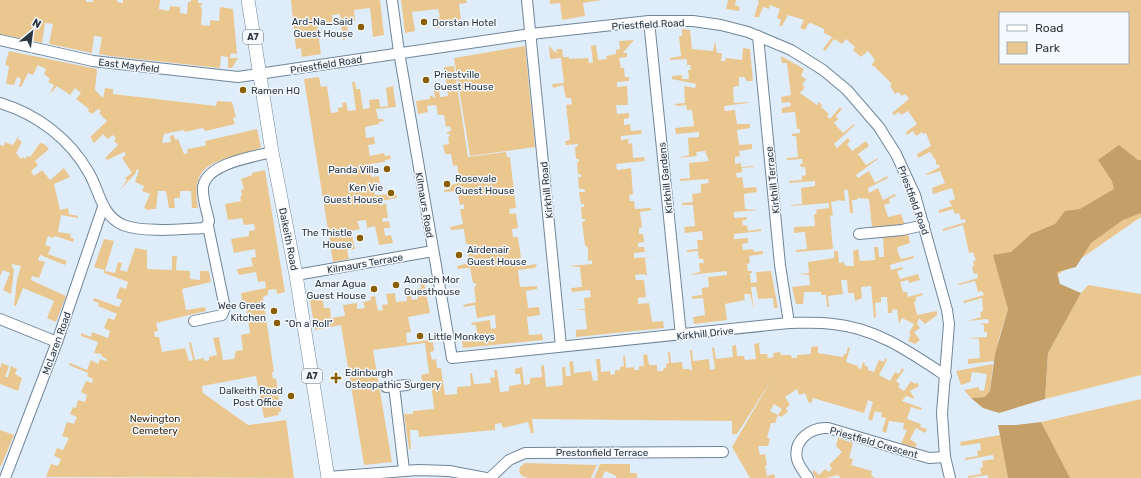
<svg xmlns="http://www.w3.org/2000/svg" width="1141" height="478" font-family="Rubik,sans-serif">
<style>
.green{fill:#ebc790;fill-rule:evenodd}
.forest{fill:#c49f67}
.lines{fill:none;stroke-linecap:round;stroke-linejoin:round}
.minor-casing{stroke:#6f8599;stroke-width:12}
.major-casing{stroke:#6f8599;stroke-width:14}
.minor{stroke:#fff;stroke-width:10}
.major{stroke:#fff;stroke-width:13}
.poi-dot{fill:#8a5f01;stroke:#f4f9fe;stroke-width:1.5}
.labels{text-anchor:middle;stroke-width:3;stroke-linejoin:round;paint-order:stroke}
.shield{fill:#f4f9fe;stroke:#697179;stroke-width:1}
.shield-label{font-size:9px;font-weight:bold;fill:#2d3740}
.poi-label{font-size:10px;fill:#2d3740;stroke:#f4f9fe;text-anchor:start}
.street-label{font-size:10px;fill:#2d3740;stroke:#f4f9fe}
.park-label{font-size:10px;fill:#38280e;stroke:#f4f9fe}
</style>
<rect width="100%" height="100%" fill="#dfedfb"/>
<!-- green -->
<g class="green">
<path d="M0,0H86V2H93V0H117V2L123,3V0H160L159,9L169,11L170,6L180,7V13L187,14L188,2H191V0H198V3H203L200,6L202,9L201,25L210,26V20L219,21L220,7L233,9L237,54L231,53L230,58H238L232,68H228V57L221,56L220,68L110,56L99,54L102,37L94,36L92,53L49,44L53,24L45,23L42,43L0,34Z"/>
<path d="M291,0H380L384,35L373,37L370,8L354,10L355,21L347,22L348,34L345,35V40H343L340,14L332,15L333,22L317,24L321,54L302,57L301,48L296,49Z"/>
<path d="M401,0H466L467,3L459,4L461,21L443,23V27L435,28L433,19L440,17L438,9L412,12L415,31L405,33Z"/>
<path d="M550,0H602L583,3L585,16L562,20L560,3L550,4Z"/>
<path d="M728,0H736L735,5L740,7L739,11L726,9Z"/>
<path d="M756,0H1141V217L1008,309L999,338L994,361L968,364V359L980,358L979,339L967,338L987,337V332H984V325L979,324L989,323L988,319L967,321L981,317L980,312L983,311L982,298L964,303L963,301L984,295L982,291L978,292L975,281L959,285L958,284L978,278L977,273L974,274L972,267L974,266L973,261L976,260L973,252L969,253L963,225L943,231V229L966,222L965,219L961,220L959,213L955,214L953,209L939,213V210L952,206L949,201L955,199L952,188L933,194L932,188L945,183L940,171L927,175L926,174L940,167L938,164L936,165V161L930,152L918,158L917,154L931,146L926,133L923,134L922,132L916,136L913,131L907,135L906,132L917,124L908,111L901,115L899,112L894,115L892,113L909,99L905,94L902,96L898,92L895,94L890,86L892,84L874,66H871L875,60L868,51L861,57L853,50L855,47L846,39L842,44L834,39L825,51L823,49L832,37L824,33V29L811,23L808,24L805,30L800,28L804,20L788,15L782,26H779L781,20L777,18L780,9L770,5L769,9L763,7L759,17H754L759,1ZM1000,13H1128V63H1000Z"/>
<path d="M682,29L690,30L692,49L713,51L715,41L717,53H722L721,61H725L726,58L742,60L743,48L750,49L753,81H746L745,77H739V86L733,87L734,103L747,102L748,103L724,106L725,111L735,110L737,124H750V128L737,130L739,145L752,144V149L739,151L740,156L735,157V164L741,163V167L754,166V167L742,168V172L736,173L737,178L742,177L744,188L756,187L757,192L744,194L745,209L758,210L734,212V218L747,217V219L742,221L743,225L747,226L748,231L761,229V231L734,234V239L748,238V243L742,244L743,250L753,249L754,252L763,251V254L749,256L750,263L747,264L748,271H752V273H750L751,283L757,282L756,272L771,271L778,308H774L773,298L758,299L756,287H751L754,310L750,294H744L745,300L725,304L727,320L694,324L693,317L705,315L703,298L692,299V296L702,295V288L709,287L708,277L727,275V271L689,275L700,272L699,263H704L703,259H699L698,251L687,252V250L698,249L697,240H703L702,231L685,233L684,227L695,226L693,205H682V203L693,202L692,194L701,193V184L709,183L708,179L680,181V179L690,178L689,163L709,161L705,151L696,152L697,156L678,158L689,155L688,138L699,137V132L676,134L675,128L694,126L692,110H687L686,105L678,106L674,104L685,103L684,86L695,88L696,84L672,79V76L682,75V79H689L688,70H691L690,65H687V59L670,60V58L681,56L679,36H682Z"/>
<path d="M634,40L623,53H627V57L619,58L621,68H624L625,77H629V81L617,82V87L627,86L628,105H616L617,114L629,113V118L624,119V125L630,124L631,131L641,130L642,134L621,136V140L629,139L628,144L632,143L633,158L644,157L645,161L616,164L617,170L631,168L633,194L629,195L630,201H634L635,209L650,208L652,210L640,212L642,227L639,228V234H643L644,242L638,243V247H644L645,252L634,253V258L656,257L645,258L647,276L644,274L635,275L636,280H644L646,297L638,298V304L649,303L652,322L663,321L664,328L576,337V330L587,329L585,310H574L585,309L584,298L591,297L590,290L572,292L571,288L582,287L580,267L568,266L592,264V260L588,261V248L585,245L582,222L585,221V219H582L581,207H584V204H581L579,192H585L584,189H579L578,177H581V174H578L577,162H579V159H576L575,147L578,146V144L566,145L565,141L570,140L566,105L572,104L571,98H566L563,85L553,88L552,84L564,83L561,58L550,59L549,46L556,53L557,49H562L563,57H569V59L588,58L589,63L593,62L591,46L596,45L598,60L607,59L606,56L616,54V50L620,49L619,41Z"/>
<path d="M525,46L535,147L470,156L454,58Z"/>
<path d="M9,51L97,69L95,90L103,98L105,88L113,89V94L216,106L217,101L232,102L236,117L233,118L235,124L206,131L202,128L185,132L184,130L164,134L162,143L171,142L170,136L174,135L175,140L178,139L184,154L188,153L187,149L204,146L206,145L205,141L257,129L261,147C256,150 250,151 244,153C210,163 191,166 198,208H192L191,191H180V198H174L175,208H169L166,191H158L156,209H150V211L144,208L150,194L142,191L144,186L135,182L139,170L137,169L135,174L120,190L127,180L125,178L132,173L122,158L126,155L124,152L105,161L107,159L105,158L118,145L114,141L116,138L113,135L108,139L103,134L94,143L92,141L93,140L90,137L107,121L99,113L101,111L98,109L92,114L88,111L89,109L76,99L81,93L75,88L70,95L57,86L50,94L54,85L48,82L50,79L44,74L46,69L38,65L33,75L28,73L21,87H19L21,79L17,77L14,85L6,84L9,66L5,65Z"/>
<path d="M781,56L804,69L801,76L806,79L802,85L805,87L800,93L817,105L819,102L822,105L821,107L829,114L827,116L830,119L840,107L842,109L836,116L838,119L834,123L843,133L854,124L855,125L834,144L837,148L848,138L850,141L847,144L852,151L866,141L869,146L858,154L866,165L878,158V159L856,175L858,178L869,171L875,183L887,176L888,178L868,188L869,193L878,188L883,200L895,194L896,196L889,199L890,203L884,205L888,217L901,214L905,225L872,227L869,199L857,198V200H852L853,213H850L848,190H844L845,201L837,200V201L831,202L833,215L830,216L833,249L796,252V250L807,249L805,232L794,233V227L815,226L814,214H817L816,210H814L829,208V203L791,206V205L802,204L801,188L815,186V181L789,183V181L802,180V176L806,175L805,167H801L800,164L803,163L802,159L787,160V158L798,157L796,136H792V134L800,133V129H797L795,112L782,113V108L791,106L790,102L782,103L781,97L791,95L787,63H782Z"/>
<path d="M454,66L468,157L506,152L507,157H510L516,208L509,209L510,214L516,213L518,228L512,229L513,237H518L521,258H519V262H521L522,266L537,264L535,268L518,270L520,287L537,286V289L526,291L528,308L539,307L540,315L527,317L529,335L542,334L543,340L463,348L462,341L478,338L476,325H472L471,323L490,320L491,329L496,328L495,315L477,318L475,305L464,307L463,305L476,302L474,287L476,286V283H473L470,268L458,269L457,266L469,263L467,249L470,248L469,244H466L464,229L451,230L450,227L463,224L460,209H464V204L460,205L457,191L444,192V190L450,189L449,185L456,184L455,178H459L457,165L453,166L451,154H445L443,145L449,144L448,137L450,136V134H447V132L451,131L450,126L446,127L444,115H438L436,105L427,106L428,112L418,114L416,101L430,99V95L435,98L434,90H439L440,97L448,96L444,67Z"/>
<path d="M319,77L321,87L327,86L331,113L338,112V108L343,107L342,103L346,102L348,111L356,110L352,82H355L356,89H360L363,109L370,108L369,100L379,99L380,107L388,106L386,88L393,86L396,107L376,109L378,119H383L384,121L379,122V124L365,127L366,138L374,137L375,144L368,145L370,156L384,153L385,156L390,155L391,159L385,160V162L370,164L371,169L368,170L372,177L379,176L380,183L373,184L374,188L371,189L372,192L374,191L375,195L396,194L397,198L380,201V206L386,203L388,218H382L383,222L389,221L390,228H384L385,236L391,235L393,243L379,245L375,226L367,228L366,220L357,221L360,229L351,231L355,249L347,250L349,259L333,262L304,79Z"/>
<path d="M19,135L18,139L22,142L16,153L21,159L23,157L25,159L27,156L30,157L40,143L44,144L49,149L35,161L38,165L31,171L34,176L42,170L50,180L64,168L70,177L54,184L60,210L68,208L69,214L78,216V218L61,215L58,232L71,234L70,237L74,239L73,242L55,236L53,238L48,236L45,245L51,247L48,254L67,261L65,265L40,255L38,260L45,262L39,278L32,276L31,280L66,296L56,322L47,318L54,301L23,288L16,306H14L17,279L21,266L11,264L14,270L11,294L3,290L10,273L3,270L0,276V145L4,146L5,142L13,145Z"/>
<path d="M265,170L285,292L277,294L276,289L268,290V295L263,297L274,372H272L273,379L276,378L279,401L277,402V405H280L281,412H278L279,415L264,418L256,376L202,386L203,393L248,425L286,420L294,478L46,477L51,464L58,466L61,459L54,456L57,448L63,450L69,438L62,436L67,422L74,424L77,417L70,414L73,407L76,408L78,400L85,402L87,395L81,392L86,381L92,383L93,379L87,376L88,373L69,365L70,363L87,370L91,360L98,364L100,359L106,361L107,359L101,356L102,354L94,353L98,342L81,336V333L91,337L92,332L108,338L110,331L104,328L108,318L114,320L117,314L98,306L99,303L93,301L94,298L119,307L122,300L116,298L120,287L126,289L128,282L104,273V270L94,267L104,239L114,241L105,271L115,273L118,262L122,263L120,270L127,272L135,248L147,250V269L172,270V256H177L176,270L190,271V279L200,280V271H209L211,282L182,289L186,310L205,307L206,311L156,323L158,331L154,332L155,337H159L162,352L185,348L189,361L193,360L189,343L191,342L195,360L204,358V361L209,360V357L217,355L213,338L219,337L223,360L234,359L236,351L243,350L241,335L250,333L245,300H242L241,293L266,288L265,281L258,282L256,272L240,275L238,274L237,269L253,266L251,258L256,257L255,249L234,253L231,239L249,236V231L255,230L254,224L244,225L242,218L228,220L225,204L241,201L240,197L242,196L241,190L244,189L241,179L252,175V173Z"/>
<path d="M908,234L910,243L898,247L897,250L901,259L914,256V258L890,265L891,270L902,267L903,269L897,271L900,279L918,274L920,280L909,283L908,280L900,282L903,292H907L908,297L922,293L923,295L916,297V301L914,302L917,315L937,311V315L925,324L919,318L917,324L920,328L914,332L920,340L915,344L908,341L911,334L909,333L914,324L902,318L899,324L897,309L892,310V313H888L887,297H881V302L875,303L876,317L874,318L871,286L861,287L862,298L855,301L854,293H848L847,280H841L843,294L828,296L829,307H827L826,295H821V292H804L803,304H796L792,287L810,285L809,275L798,274L809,273L808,262L834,258V251H838L839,263L844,262L845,266H854L853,251L858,249L860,261L875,260L874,247H878L879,257H884L883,236Z"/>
<path d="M423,276L430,313L408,317L411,332L406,333L407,343L429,340L430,343L433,342L434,351L430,352L432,360L436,359L437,368H441L445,395L457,394V387L471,386L470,373H472L474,384L491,383L490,378L495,377L494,370H497L500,392L509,391V386L521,384L520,374H515V369L522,367L524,385L530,384V378L542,377L541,366L544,365L546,387L563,385L562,367H565L566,376H571L569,362L573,361L574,373L591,371L593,381L598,380L596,359H600L601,372L610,371L611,375L615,374V370H620V367L624,366L623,357L625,356L626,368L634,367V370H639V366H644L643,355L647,354L649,365H657V371H663V369L666,368V364L669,363L668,352H670L671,363L682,362L683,369H689L692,371L690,350H692L693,361L709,359L710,370L715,369L712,348L714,347L716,359L733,357L732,346L736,345L737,356H744L745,360L756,359L754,344L759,343L760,354H767L768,358L774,357L773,353L780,352L781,355H791L792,358H797V355L811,354V347L818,346V353L843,357L844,354H846L848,347L850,348L846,362L858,366V368L861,369L863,362L865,363L864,365L868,367V370L874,372L879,360L884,362L885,358L887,360L879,375L890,381L895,372L899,374L902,368L904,370L896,381L900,384L898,387L904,391L911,381L915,384L917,382L919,386L910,391L915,399L906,396L902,401L922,408L921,410L911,407L907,419L921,424L920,427L927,429L925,433L916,428L910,439L917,444L915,448L901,444L907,430L903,429L904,423L889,421L886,433L882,431L886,418L881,417L882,413L875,411L872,421L868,419L873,402L868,400L864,413L813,398L812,402L809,403L805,393L799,395L797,389L785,397L790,405L786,408L788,412L781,417L778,415L782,409L774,404L770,411L778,415L775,423H771L767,438L770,439L768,446H758L760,455L765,454L767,465L765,466L767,476L774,474L775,478H750L732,447L772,379L737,434H732V421L532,419L534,433H531L528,422L503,428L501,423L495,424V430L419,437L418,430H410L411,449H409L404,414H413V411L434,409L431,381H422L421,375L429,373L425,343L373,350L392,462L364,465L341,325L315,330L309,295L322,293L324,308H330L331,318L345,316L343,305L357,303V309L365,308L363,302L371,300L370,297L375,296L378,311L383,310L382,305L388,304L386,294L395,293L396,302L407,301L406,291L410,290L412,300L418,299L416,289L421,288L419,277Z"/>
<path d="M1088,285L1141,294V375L1045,399L1048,353L1081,293Z"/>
<path d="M2,363L9,366L5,377H8L11,366L17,369L15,374L22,378L18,391L0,384V368Z"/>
<path d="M993,364L990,391L986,397L971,398L964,390L979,387V390L984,391L987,374L972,372L970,382L961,385L956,371Z"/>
<path d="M1141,399V478H1067L1041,422Z"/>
<path d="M0,430L14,435L1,466H0Z"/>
<path d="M1000,435L1008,478H988V475L968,478V476L981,474L980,468L983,467L982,461L994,459L993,455L965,460V458L978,456L977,451L981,450L980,443L961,446L960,442Z"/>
<path d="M838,438L853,443L849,458L853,459L851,465L872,471L871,475L875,478H840L838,475L826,478H816L812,472L814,470L819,475L825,469L829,472L832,468L829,465L842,452L836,446Z"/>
<path d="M525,463L597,465L591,478H528L522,476L519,472L520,467Z"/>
<path d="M600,464H630V473H637V478H616V476L605,471L602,478H594Z"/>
</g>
<!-- forest -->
<g class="forest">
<path d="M1119,145L1138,160H1141V213L1123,220L1091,243L1076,267L1057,272L1060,284L1081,293L1048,353L1045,399L999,413L983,408L971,398L985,397L990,391L995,354L1008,309L993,255L1011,252L1031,234L1055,224L1065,211L1080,209L1114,189L1112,181L1098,160Z"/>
<path d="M1041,422L1070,478H1008L998,425H1016Z"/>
</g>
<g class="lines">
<defs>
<g id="minor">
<path d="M392,0L399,52L452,358L789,323C804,323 818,322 833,324C876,328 910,352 946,376"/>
<path d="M527,0L561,346"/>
<path d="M649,21L681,335"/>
<path d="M758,36L780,265L789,323"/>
<path d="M0,40L93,61L238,77L531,34L649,21H693L721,25L748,32L791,50L823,70L847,90L879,127L896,154L915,195L947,310L949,324L942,413L945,457L950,478"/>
<path d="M0,103C37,114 70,139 89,173C100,192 101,215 123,225C144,233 183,229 205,228L209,221C207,211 202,198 203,187C207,163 253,157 272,152"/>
<path d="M859,234L902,230L924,225"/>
<path d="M296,275L433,251"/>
<path d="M0,319L57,342"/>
<path d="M194,321L222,315L225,308L208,226"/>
<path d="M394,386L404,470"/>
<path d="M386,387L407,385"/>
<path d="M328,477L418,470L449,471L486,478"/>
<path d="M5,478L57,342L103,207"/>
<path d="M490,478L509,460L525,453L723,452"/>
<path d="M808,478C804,472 798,465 797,459C793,440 811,427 828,428L929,458L945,457"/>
</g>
<path id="major" d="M248,0L272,152L296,275L328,478"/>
</defs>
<!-- minor casing -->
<use href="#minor" class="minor-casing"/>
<!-- major casing -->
<use href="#major" class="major-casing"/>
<!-- minor -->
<use href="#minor" class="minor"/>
<!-- major -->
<use href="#major" class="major"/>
</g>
<!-- markers -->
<g class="poi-dot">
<circle cx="424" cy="22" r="4"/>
<circle cx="361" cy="27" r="4"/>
<circle cx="426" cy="80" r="4"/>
<circle cx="243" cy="90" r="4"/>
<circle cx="387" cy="169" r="4"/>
<circle cx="447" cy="184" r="4"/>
<circle cx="391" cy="193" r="4"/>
<circle cx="360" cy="238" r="4"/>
<circle cx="459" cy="255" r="4"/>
<circle cx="396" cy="285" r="4"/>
<circle cx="374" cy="289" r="4"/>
<circle cx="274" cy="311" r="4"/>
<circle cx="277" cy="323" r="4"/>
<circle cx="420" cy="336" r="4"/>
<path d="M334 372h4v4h4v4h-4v4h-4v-4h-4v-4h4z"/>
<circle cx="291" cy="396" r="4"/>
</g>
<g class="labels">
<!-- shield labels -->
<g class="shield">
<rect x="243" y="30" width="20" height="14" rx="3"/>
<rect x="302" y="369" width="20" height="14" rx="3"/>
</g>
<g class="shield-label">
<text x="253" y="40">A7</text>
<text x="312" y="379">A7</text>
</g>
<!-- poi labels -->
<g class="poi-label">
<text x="353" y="25" text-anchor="end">Ard-Na_Said<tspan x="353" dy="12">Guest House</tspan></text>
<text x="432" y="26">Dorstan Hotel</text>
<text x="434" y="78">Priestville<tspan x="434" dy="12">Guest House</tspan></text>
<text x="251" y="94">Ramen HQ</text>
<text x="379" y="173" text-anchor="end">Panda Villa</text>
<text x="455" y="182">Rosevale<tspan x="455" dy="12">Guest House</tspan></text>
<text x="383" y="191" text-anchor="end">Ken Vie<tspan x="383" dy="12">Guest House</tspan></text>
<text x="352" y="236" text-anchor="end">The Thistle<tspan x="352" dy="12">House</tspan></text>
<text x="467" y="253">Airdenair<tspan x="467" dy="12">Guest House</tspan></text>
<text x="404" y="283">Aonach Mor<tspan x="404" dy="12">Guesthouse</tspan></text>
<text x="366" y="287" text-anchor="end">Amar Agua<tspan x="366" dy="12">Guest House</tspan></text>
<text x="266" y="309" text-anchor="end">Wee Greek<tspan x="266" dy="12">Kitchen</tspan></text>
<text x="285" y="327">"On a Roll"</text>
<text x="428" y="340">Little Monkeys</text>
<text x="345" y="376">Edinburgh<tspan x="345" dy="12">Osteopathic Surgery</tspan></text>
<text x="283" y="394" text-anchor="end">Dalkeith Road<tspan x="283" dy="12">Post Office</tspan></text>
</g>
<!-- street labels -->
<g class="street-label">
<text transform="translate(648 24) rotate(-3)" y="4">Priestfield Road</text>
<text transform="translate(326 64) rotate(-9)" y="4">Priestfield Road</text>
<text transform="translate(129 65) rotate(7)" y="4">East Mayfield</text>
<text transform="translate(665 178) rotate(-96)" y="4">Kirkhill Gardens</text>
<text transform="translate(772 180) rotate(-96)" y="4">Kirkhill Terrace</text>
<text transform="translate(546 190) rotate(-96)" y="4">Kirkhill Road</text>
<text transform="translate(914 200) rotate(70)" y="4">Priestfield Road</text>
<text transform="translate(425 205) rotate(80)" y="4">Kilmaurs Road</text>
<text transform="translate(289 239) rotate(79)" y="4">Dalkeith Road</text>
<text transform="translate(365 263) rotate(-10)" y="4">Kilmaurs Terrace</text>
<text transform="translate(705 333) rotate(-6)" y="4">Kirkhill Drive</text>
<text transform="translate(56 343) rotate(-70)" y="4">McLaren Road</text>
<text transform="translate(874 442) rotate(16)" y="4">Priestfield Crescent</text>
<text x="602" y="456">Prestonfield Terrace</text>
</g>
<!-- park labels -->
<g class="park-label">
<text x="155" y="422">Newington<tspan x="155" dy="12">Cemetery</tspan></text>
</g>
</g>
<!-- legend -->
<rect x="999" y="12" width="130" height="52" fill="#f4f9fe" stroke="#a4abb2"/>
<rect x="1007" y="25" width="20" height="6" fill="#ffffff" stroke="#a4abb2"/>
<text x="1035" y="32" font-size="12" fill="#2d3740">Road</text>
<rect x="1007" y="42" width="20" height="12" fill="#ebc790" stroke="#a4abb2"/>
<text x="1035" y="52" font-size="12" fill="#2d3740">Park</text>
<!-- north arrow -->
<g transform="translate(32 32) rotate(29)" stroke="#f4f9fe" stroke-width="3" paint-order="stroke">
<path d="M0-3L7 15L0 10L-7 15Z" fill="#2d3740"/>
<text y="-6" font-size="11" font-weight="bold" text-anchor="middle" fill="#2d3740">N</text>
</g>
</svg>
